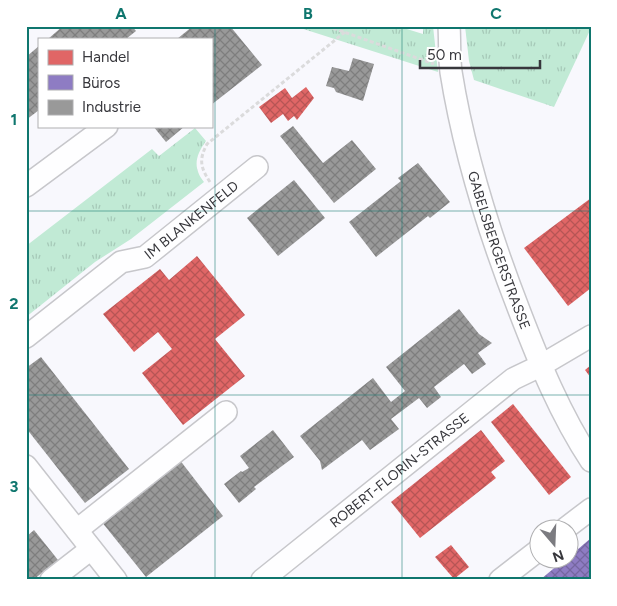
<svg xmlns="http://www.w3.org/2000/svg" width="617" height="606" font-family="Figtree,sans-serif">
<style>
.grass{fill:url(#grass-tufts)}
.shops{fill:url(#shops-cross-hatch)}
.offices{fill:url(#offices-cross-hatch)}
.industry{fill:url(#industry-cross-hatch)}
.lines{fill:none;stroke-linecap:round;stroke-linejoin:round}
.minor-casing{stroke:#c7c7cb;stroke-width:24}
.path{stroke:#dbdbdc;stroke-width:3;stroke-dasharray:4 2.5;stroke-linecap:butt}
.minor{stroke:#fefeff;stroke-width:21}
.grid{fill:none;stroke:#0f766e;stroke-width:1;stroke-opacity:0.55}
.labels{text-anchor:middle;stroke-width:5;stroke-linejoin:round;paint-order:stroke}
.street-label{font-size:14px;fill:#37373c;stroke:#fff}
.neatline{fill:none;stroke:#0f766e;stroke-width:2}
.grid-label{font-size:16px;text-anchor:middle;font-weight:bold;fill:#0f766e}
</style>
<defs>
<pattern id="grass-tufts" width="24" height="20" patternUnits="userSpaceOnUse" patternTransform="scale(1.25)"><rect width="24" height="20" fill="#c1ead5"/><path d="M3 7l-1-3M5 7V3M7 7l1-3M15 17l-1-3M17 17v-4M19 17l1-3" fill="none" stroke="#a6c9b8"/></pattern>
<pattern id="shops-cross-hatch" width="8" height="8" patternUnits="userSpaceOnUse" patternTransform="scale(1.25)"><rect width="8" height="8" fill="#e06666"/><path d="M0 0l8 8M0 8l8-8" fill="none" stroke="#b65555"/></pattern>
<pattern id="offices-cross-hatch" width="8" height="8" patternUnits="userSpaceOnUse" patternTransform="scale(1.25)"><rect width="8" height="8" fill="#8e7cc3"/><path d="M0 0l8 8M0 8l8-8" fill="none" stroke="#7566a0"/></pattern>
<pattern id="industry-cross-hatch" width="8" height="8" patternUnits="userSpaceOnUse" patternTransform="scale(1.25)"><rect width="8" height="8" fill="#999"/><path d="M0 0l8 8M0 8l8-8" fill="none" stroke="#7e7e7e"/></pattern>
</defs>
<rect width="100%" height="100%" fill="#f8f8fd"/>
<!-- grass -->
<g class="grass">
<path d="M294,26H397L423,34V26H433L438,72Z"/>
<path d="M465,26H591V28L554,107L474,80L469,61Z"/>
<path d="M195,128L206,141C196,155 192,167 204,182L131,239L95,262L26,317V246L152,149L159,156Z"/>
</g>
<!-- shops -->
<g class="shops">
<path d="M306,87L314,98L297,120L294,116L288,121L283,114L271,123L259,107L285,88L292,98Z"/>
<path d="M591,198V288L568,306L524,248Z"/>
<path d="M197,256L245,315L215,339L245,376L183,425L142,373L172,349L158,332L134,352L103,314L160,269L169,280Z"/>
<path d="M591,365V378L585,370Z"/>
<path d="M513,404L571,477L549,495L491,422Z"/>
<path d="M481,430L505,461L491,472L496,478L420,538L391,502Z"/>
<path d="M451,545L469,567L454,579L435,557Z"/>
</g>
<!-- offices -->
<path class="offices" d="M591,538V580H540L566,558H570V556Z"/>
<!-- industry -->
<g class="industry">
<path d="M63,26H132L136,31L126,39H48Z"/>
<path d="M193,26H230L262,65L211,105V39H177Z"/>
<path d="M39,46V110L26,120V57Z"/>
<path d="M353,58L374,64L363,101L336,92L334,88L326,86L332,67L349,71Z"/>
<path d="M153,126H185L166,142Z"/>
<path d="M293,126L323,163L352,140L376,169L334,203L280,136Z"/>
<path d="M418,163L450,202L430,218L428,216L376,257L349,222L401,181L398,178Z"/>
<path d="M294,180L325,218L278,256L247,218Z"/>
<path d="M459,309L479,334L492,343L478,353L486,364L472,374L464,364L434,387L441,397L427,408L419,398L391,419L399,429L370,450L362,440L322,470L320,461L300,436L373,378L391,402L405,391L386,367Z"/>
<path d="M41,357L129,469L85,503L26,428V368Z"/>
<path d="M273,430L294,457L254,487L256,489L239,503L224,484L241,471L242,472L249,468L240,456Z"/>
<path d="M179,459L223,516L146,577L101,521Z"/>
<path d="M34,530L58,560L33,580H26V537Z"/>
</g>
<g class="lines">
<defs>
<g id="minor">
<path id="s1" d="M449,26C450,41 449,57 451,72C464,153 489,233 519,310C539,362 560,414 591,461"/>
<path d="M26,186L107,126"/>
<path id="s2" d="M26,337L121,262L145,257L257,167"/>
<path d="M26,466L116,580"/>
<path d="M566,528L591,509"/>
<path d="M77,530L226,412"/>
<path d="M51,580L91,549"/>
<path id="s3" d="M262,580L513,379L540,366L591,336"/>
<path d="M500,580L540,549"/>
</g>
</defs>
<!-- minor casing -->
<use href="#minor" class="minor-casing"/>
<!-- path -->
<g class="path">
<path d="M327,26L434,64"/>
<path d="M210,182C200,167 199,159 207,144L345,32"/>
</g>
<!-- minor -->
<use href="#minor" class="minor"/>
</g>
<!-- grid -->
<path class="grid" d="M215,26V580M402,26V580M26,211H591M26,395H591"/>
<g class="labels">
<!-- street labels -->
<g class="street-label">
<text dy="5" stroke="none"><textPath href="#s2" startOffset="205">IM BLANKENFELD</textPath></text>
<text dy="5" stroke="none"><textPath href="#s1" startOffset="231">GABELSBERGERSTRASSE</textPath></text>
<text dy="5" stroke="none"><textPath href="#s3" startOffset="176">ROBERT-FLORIN-STRASSE</textPath></text>
</g>
</g>
<!-- border -->
<rect width="617" height="606" fill="none" stroke="#ffffff" stroke-width="55"/>
<!-- legend -->
<rect x="38" y="38" width="175" height="90" fill="#ffffff" stroke="#afafb1"/>
<rect x="48" y="50" width="25" height="15" fill="#e06666" stroke="#afafb1"/>
<text x="82" y="62" font-size="15" fill="#37373c">Handel</text>
<rect x="48" y="75" width="25" height="15" fill="#8e7cc3" stroke="#afafb1"/>
<text x="82" y="88" font-size="15" fill="#37373c">Büros</text>
<rect x="48" y="100" width="25" height="15" fill="#999999" stroke="#afafb1"/>
<text x="82" y="112" font-size="15" fill="#37373c">Industrie</text>
<!-- north arrow -->
<g transform="translate(554 544) rotate(161)"><circle r="24" fill="#ffffff" stroke="#afafb1"/>
<path d="M0-4L9 19L0 12L-9 19Z" fill="#7b7b80"/>
<text y="-8" font-size="14" font-weight="bold" text-anchor="middle" fill="#37373c">N</text>
</g>
<!-- scale -->
<path d="M420 60v8h120v-8" fill="none" stroke="#37373c" stroke-width="2.5"/>
<text x="427" y="60" font-size="15" fill="#37373c" stroke="#ffffff" stroke-width="4" paint-order="stroke">50 m</text>
<rect x="28" y="28" width="562" height="550" class="neatline"/>
<g class="grid-label">
<text x="121" y="19">A</text>
<text x="308" y="19">B</text>
<text x="496" y="19">C</text>
<text x="14" y="125">1</text>
<text x="14" y="309">2</text>
<text x="14" y="492">3</text>
</g>
</svg>
